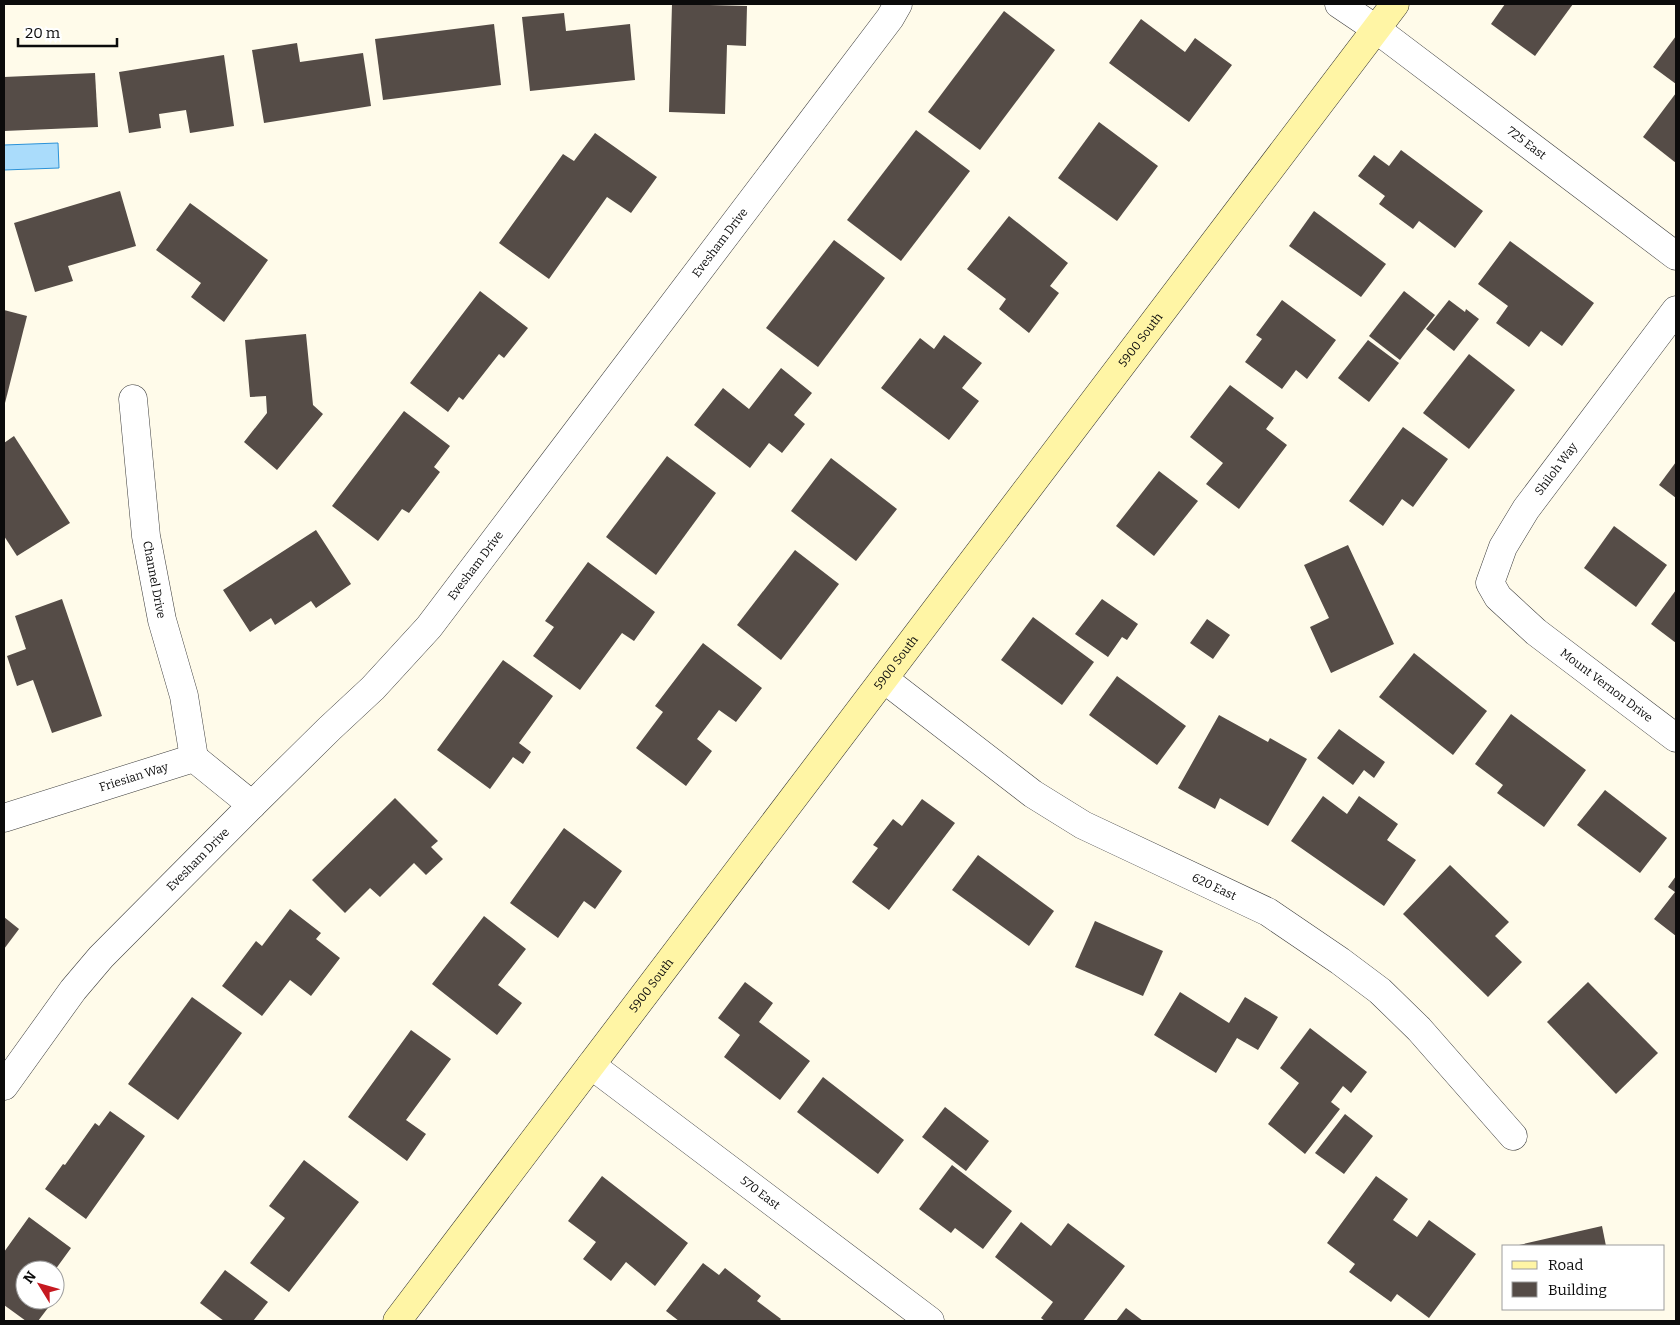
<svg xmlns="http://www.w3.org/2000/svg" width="1680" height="1325" font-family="Bitter,serif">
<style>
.water{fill:#aadcfb;stroke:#2b92d8}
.building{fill:#554c47}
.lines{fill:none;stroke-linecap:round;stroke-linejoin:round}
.minor-casing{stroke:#3e3e3e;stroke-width:29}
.tertiary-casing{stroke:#3e3e3e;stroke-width:29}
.secondary-casing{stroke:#2d2d2d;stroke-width:29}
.minor{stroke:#fff;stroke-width:28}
.tertiary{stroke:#fff;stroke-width:28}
.secondary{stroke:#fff5a5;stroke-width:28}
.labels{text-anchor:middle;stroke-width:5;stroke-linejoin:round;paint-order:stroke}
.street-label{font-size:12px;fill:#0b0b0b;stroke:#fff}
</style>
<rect width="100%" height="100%" fill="#fffbea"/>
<!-- water -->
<path class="water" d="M58,143L59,168L4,170V145Z"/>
<!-- building -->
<g class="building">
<path d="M672,4L747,6L746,46L727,45L725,114L669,112Z"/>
<path d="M1505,4H1573L1535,56L1491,24Z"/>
<path d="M1004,11L1055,50L980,150L928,112Z"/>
<path d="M564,13L566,31L630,24L635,80L530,91L522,17Z"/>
<path d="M1141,19L1185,52L1195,38L1232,65L1189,122L1109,63Z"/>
<path d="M494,24L501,85L383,100L375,39Z"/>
<path d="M1676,36V84L1653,67Z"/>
<path d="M297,43L300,62L363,53L371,106L264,123L252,50Z"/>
<path d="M224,55L234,126L190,133L186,110L159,114L161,128L129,133L119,72Z"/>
<path d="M95,73L98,127L4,131V77Z"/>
<path d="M1676,93V163L1643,137Z"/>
<path d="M1099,122L1158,166L1117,221L1058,178Z"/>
<path d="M916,130L970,171L901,261L847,220Z"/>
<path d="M595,133L657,177L631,213L607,197L549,279L499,243L563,154L574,161Z"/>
<path d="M1401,150L1483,211L1455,248L1419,221L1413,229L1379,204L1385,196L1358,176L1374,155L1389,166Z"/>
<path d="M120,191L136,246L68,266L73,281L35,292L14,223Z"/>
<path d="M190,203L268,260L224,322L191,297L201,283L156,250Z"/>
<path d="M1314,211L1386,264L1361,297L1289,246Z"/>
<path d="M1009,216L1068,263L1050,286L1059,293L1029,333L999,309L1006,299L967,269Z"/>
<path d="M834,240L885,278L818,367L766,328Z"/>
<path d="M1510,241L1594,303L1562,346L1541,331L1529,347L1496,323L1508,306L1478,284Z"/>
<path d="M480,291L528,328L504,358L499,354L463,400L459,397L448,412L410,383Z"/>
<path d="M1404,291L1435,315L1400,360L1369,336Z"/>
<path d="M1282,300L1336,340L1307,379L1296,370L1282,389L1245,362L1262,339L1256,335Z"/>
<path d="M1449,300L1465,312L1466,309L1479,319L1454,351L1426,329Z"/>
<path d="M4,310L27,316L4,407Z"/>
<path d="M306,334L313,405L323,414L277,470L244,442L267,413L266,396L250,397L245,340Z"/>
<path d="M944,335L982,363L962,388L979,401L949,440L881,388L920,338L934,349Z"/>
<path d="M1368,340L1399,363L1369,402L1338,378Z"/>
<path d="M1469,354L1515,390L1469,449L1423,413Z"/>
<path d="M781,368L812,393L794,415L805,424L782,453L769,443L750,468L694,425L723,388L749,409Z"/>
<path d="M1230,385L1274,418L1266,429L1287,445L1239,509L1206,484L1223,463L1190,437Z"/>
<path d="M404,411L450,446L434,467L440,472L409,513L402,509L378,541L332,506Z"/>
<path d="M1403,427L1448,459L1413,507L1402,499L1383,526L1349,501Z"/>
<path d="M14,436L70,523L17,556L4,536V443Z"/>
<path d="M667,456L716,493L656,575L606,537Z"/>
<path d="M831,458L897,509L856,561L791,511Z"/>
<path d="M1676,462V498L1659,485Z"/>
<path d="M1159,471L1198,501L1154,556L1116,526Z"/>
<path d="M1614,526L1667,565L1636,607L1584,568Z"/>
<path d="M316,530L351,584L316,608L311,601L275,625L271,618L250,632L223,590Z"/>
<path d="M1348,545L1394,644L1331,673L1310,627L1329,618L1304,565Z"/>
<path d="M795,550L839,584L781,660L737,625Z"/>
<path d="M588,562L655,612L634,641L622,633L580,690L533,656L554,627L545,621Z"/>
<path d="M1676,590V643L1651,624Z"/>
<path d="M62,599L102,716L52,733L33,680L17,686L7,656L26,649L15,616Z"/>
<path d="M1102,599L1138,624L1127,640L1122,637L1108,657L1075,634Z"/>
<path d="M1033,617L1094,662L1062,705L1001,660Z"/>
<path d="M1207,619L1230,635L1213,659L1190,643Z"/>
<path d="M703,643L762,688L736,722L719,710L697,739L712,751L686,786L636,748L663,712L655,706Z"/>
<path d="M1414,653L1487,711L1453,755L1379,697Z"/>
<path d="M503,660L553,696L519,743L531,752L523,764L513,757L490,789L437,750Z"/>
<path d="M1117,676L1186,726L1157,765L1089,715Z"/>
<path d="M1511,714L1586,770L1544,827L1497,793L1503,785L1475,764Z"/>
<path d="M1219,715L1268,742L1270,738L1307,759L1268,826L1220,798L1215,809L1178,788Z"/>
<path d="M1339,729L1385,762L1374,778L1364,770L1353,785L1317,758Z"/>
<path d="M1605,790L1667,838L1640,873L1577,825Z"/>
<path d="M1323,796L1347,814L1359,796L1398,824L1387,840L1416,860L1384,906L1291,841Z"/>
<path d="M395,798L438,841L431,847L443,859L426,875L414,863L380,897L370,888L345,913L312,880Z"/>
<path d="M922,799L955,823L889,910L852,882L878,848L873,845L893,819L902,826Z"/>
<path d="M564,828L622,871L595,909L584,901L558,938L510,903Z"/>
<path d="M978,855L1054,911L1029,946L952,890Z"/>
<path d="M1450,865L1509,922L1495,936L1522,962L1488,997L1403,914Z"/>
<path d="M1676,876V936L1654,919L1675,892L1668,887Z"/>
<path d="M290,909L321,933L316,939L340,958L311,996L290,980L262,1016L222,986L256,941L262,946Z"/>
<path d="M484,916L526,949L498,985L522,1003L497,1035L432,984Z"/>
<path d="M4,917L19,929L4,949Z"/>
<path d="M1095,921L1163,951L1143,996L1075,967Z"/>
<path d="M745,982L773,1003L759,1022L810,1061L780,1100L724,1057L740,1035L718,1018Z"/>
<path d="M1588,982L1658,1053L1616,1094L1547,1022Z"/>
<path d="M1180,992L1229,1023L1245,997L1278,1017L1258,1050L1237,1038L1216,1073L1154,1035Z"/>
<path d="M192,997L242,1033L178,1120L128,1084Z"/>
<path d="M1310,1028L1367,1072L1351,1093L1343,1086L1331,1102L1340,1109L1305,1154L1268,1124L1299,1083L1280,1068Z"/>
<path d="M411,1030L451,1059L406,1120L426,1134L407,1161L348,1117Z"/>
<path d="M823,1077L904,1140L878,1174L797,1112Z"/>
<path d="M945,1107L989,1141L966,1171L922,1137Z"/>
<path d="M110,1111L145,1136L86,1219L45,1189L63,1164L65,1165L95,1123L99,1126Z"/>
<path d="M1345,1114L1373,1136L1344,1174L1315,1153Z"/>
<path d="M304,1160L359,1202L289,1292L250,1263L285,1218L269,1206Z"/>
<path d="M952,1165L1012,1211L983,1249L955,1228L951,1233L919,1209Z"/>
<path d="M602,1176L688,1243L655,1286L626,1262L611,1281L583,1259L596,1242L568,1221Z"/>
<path d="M1376,1176L1408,1199L1393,1220L1417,1237L1429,1220L1476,1254L1429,1318L1397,1294L1391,1302L1349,1272L1355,1264L1327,1243Z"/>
<path d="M29,1217L71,1248L55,1270H25V1300H54L38,1321H26L4,1305V1252Z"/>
<path d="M1021,1222L1051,1246L1068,1223L1125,1266L1083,1321H1045L1041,1318L1053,1302L995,1257Z"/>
<path d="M1602,1226L1606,1246H1519V1245Z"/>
<path d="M703,1263L719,1275L725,1268L761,1296L757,1301L781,1319L779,1321H679L666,1311Z"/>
<path d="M225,1270L268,1302L253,1321H224L200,1303Z"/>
<path d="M1126,1308L1143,1321H1116Z"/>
</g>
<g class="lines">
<defs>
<g id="minor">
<path d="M1339,4L1376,29"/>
<path id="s1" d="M1676,310L1526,509L1503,547L1490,583L1498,597L1536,632L1676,738"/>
<path id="s2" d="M133,399L146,536L162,620L184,696L194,758"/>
<path id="s3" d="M884,679L1033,794L1083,825L1268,912L1340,961L1380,991L1419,1029L1513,1136"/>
<path id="s4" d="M4,818L194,758L252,805"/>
<path id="s5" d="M591,1065L930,1321"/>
<path id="s6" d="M4,1086L73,990L101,957L252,805L329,729L373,688L429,627L890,18L898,4"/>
</g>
<g id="tertiary">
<path id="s7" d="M1376,29L1676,256"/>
</g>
<g id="secondary">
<path id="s8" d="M397,1321L1395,4"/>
</g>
</defs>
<!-- minor casing -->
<use href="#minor" class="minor-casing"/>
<!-- tertiary casing -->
<use href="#tertiary" class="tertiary-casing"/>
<!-- secondary casing -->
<use href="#secondary" class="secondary-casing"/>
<!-- minor -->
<use href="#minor" class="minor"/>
<!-- tertiary -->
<use href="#tertiary" class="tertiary"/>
<!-- secondary -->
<use href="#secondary" class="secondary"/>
</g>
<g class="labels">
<!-- street labels -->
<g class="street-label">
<text dy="4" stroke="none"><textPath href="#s7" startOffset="189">725 East</textPath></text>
<text dy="4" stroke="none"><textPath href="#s6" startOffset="1109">Evesham Drive</textPath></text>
<text dy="4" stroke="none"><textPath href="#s8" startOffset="1231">5900 South</textPath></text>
<text transform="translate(1556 469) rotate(-53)" y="4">Shiloh Way</text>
<text dy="4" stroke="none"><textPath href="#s6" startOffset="704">Evesham Drive</textPath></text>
<text dy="4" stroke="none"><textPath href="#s2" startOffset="182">Channel Drive</textPath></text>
<text dy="4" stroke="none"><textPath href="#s8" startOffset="826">5900 South</textPath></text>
<text dy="4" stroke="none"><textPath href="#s1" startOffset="488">Mount Vernon Drive</textPath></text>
<text dy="4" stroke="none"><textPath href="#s4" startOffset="136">Friesian Way</textPath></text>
<text dy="4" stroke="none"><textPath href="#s6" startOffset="299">Evesham Drive</textPath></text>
<text dy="4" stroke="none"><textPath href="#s3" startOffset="392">620 East</textPath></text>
<text dy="4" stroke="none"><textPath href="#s8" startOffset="421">5900 South</textPath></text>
<text dy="4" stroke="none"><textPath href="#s5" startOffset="212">570 East</textPath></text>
</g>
</g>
<!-- border -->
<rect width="1680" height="1325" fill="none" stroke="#0b0b0b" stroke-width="10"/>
<!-- legend -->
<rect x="1502" y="1245" width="162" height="65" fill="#ffffff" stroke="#9d9d9d"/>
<rect x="1512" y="1261" width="25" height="8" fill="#fff5a5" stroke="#9d9d9d"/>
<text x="1548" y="1270" font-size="15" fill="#0b0b0b">Road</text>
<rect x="1512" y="1282" width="25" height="15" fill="#554c47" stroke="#9d9d9d"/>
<text x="1548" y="1295" font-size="15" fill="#0b0b0b">Building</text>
<!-- north arrow -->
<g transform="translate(40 1285) rotate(307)"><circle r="24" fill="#ffffff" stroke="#9d9d9d"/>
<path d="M0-4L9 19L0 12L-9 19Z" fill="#c61920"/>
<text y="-8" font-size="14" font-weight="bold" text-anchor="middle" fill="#0b0b0b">N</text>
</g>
<!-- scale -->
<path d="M18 38v8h99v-8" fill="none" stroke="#0b0b0b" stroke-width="2.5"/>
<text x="25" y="38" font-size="15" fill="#0b0b0b" stroke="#ffffff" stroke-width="4" paint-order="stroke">20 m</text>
</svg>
